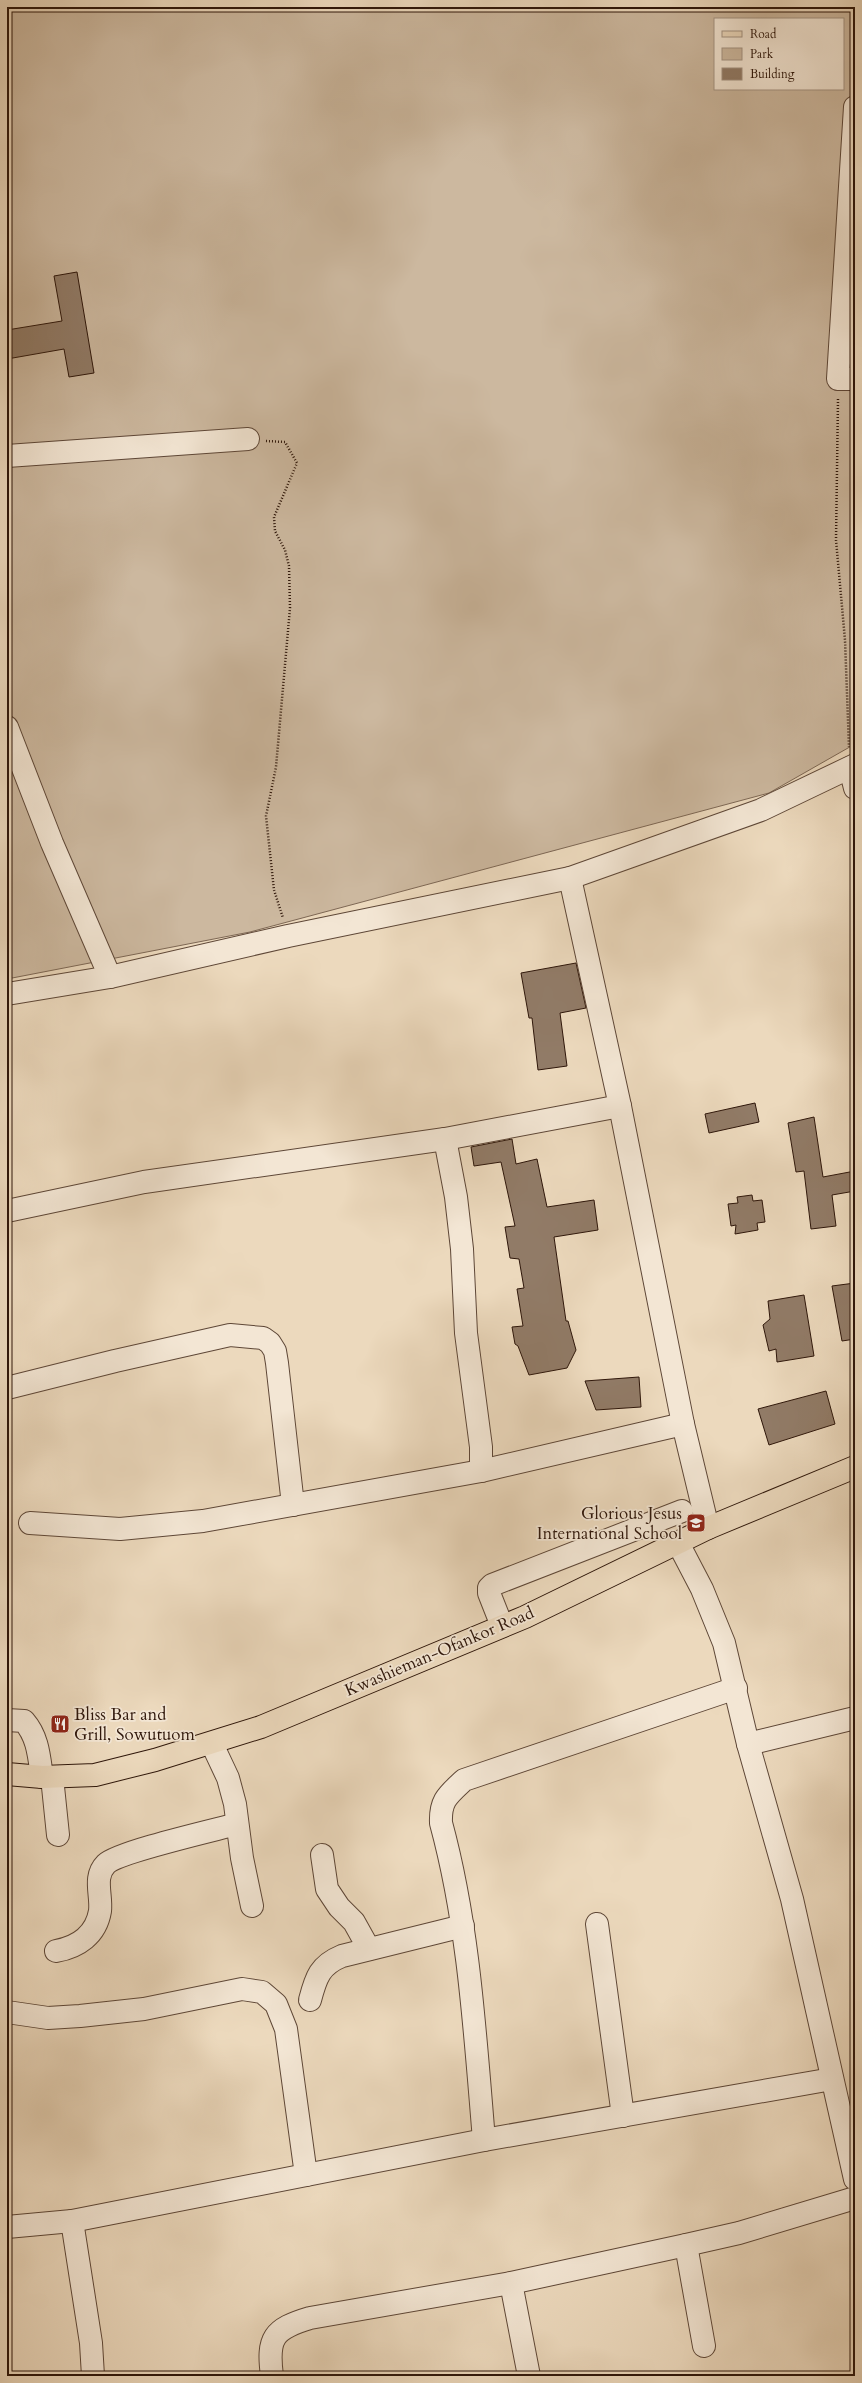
<svg xmlns="http://www.w3.org/2000/svg" width="862" height="2383" font-family="Cardo,serif">
<style>
.green{fill:#ccb89f;stroke:#7d6754;fill-rule:evenodd}
.building{fill:#917b67;stroke:#2e160a}
.lines{fill:none;stroke-linecap:round;stroke-linejoin:round}
.minor-casing{stroke:#5e4737;stroke-width:24}
.major-casing{stroke:#2e160a;stroke-width:24}
.path{stroke:#2e160a;stroke-width:2.5;stroke-dasharray:1 2;stroke-linecap:butt}
.minor{stroke:#f3e6d4;stroke-width:22}
.major{stroke:#ecd9bd;stroke-width:22}
.labels{text-anchor:middle;stroke-width:3.5;stroke-linejoin:round;paint-order:stroke}
.poi-label{font-size:17px;fill:#2e160a;stroke:#f3e6d4;text-anchor:end}
.street-label{font-size:17px;fill:#2e160a;stroke:#f3e6d4}
</style>
<rect width="100%" height="100%" fill="#ecd9bd"/>
<filter id="stains"><feTurbulence type="fractalNoise" baseFrequency=".005" numOctaves="4"/><feColorMatrix values="0 0 0 0 .2 0 0 0 0 .09 0 0 0 0 .02 0 0 0 .5 -.17"/></filter>
<radialGradient id="worn" r=".72"><stop offset=".6" stop-color="#630" stop-opacity="0"/><stop offset="1" stop-color="#630" stop-opacity=".3"/></radialGradient>
<!-- green -->
<path class="green" d="M7,7H855V744L769,793L250,932L7,979ZM715,19H843V89H715Z"/>
<!-- building -->
<g class="building">
<path d="M77,272L94,373L69,377L64,349L7,359V330L62,321L54,276Z"/>
<path d="M576,963L586,1008L560,1013L567,1066L538,1070L532,1018H529L521,973Z"/>
<path d="M755,1103L759,1122L709,1133L705,1114Z"/>
<path d="M814,1117L823,1177L855,1171V1191L832,1195L836,1226L811,1229L804,1171L796,1172L788,1123Z"/>
<path d="M512,1139L516,1164L537,1159L547,1207L594,1200L598,1230L554,1237L566,1321H568L576,1350L567,1368L529,1375L518,1346L515,1344L512,1327L523,1326L517,1289L524,1288L519,1259L510,1258L505,1227L515,1226L501,1162L474,1166L471,1147Z"/>
<path d="M752,1195L753,1201L762,1200L765,1222L757,1223L758,1230L735,1234L736,1225L731,1226L728,1204L738,1203L737,1197Z"/>
<path d="M855,1283V1339L842,1341L832,1286Z"/>
<path d="M804,1295L814,1356L777,1362L776,1349L769,1351L763,1325L770,1319L768,1301Z"/>
<path d="M639,1377L641,1407L596,1410L585,1381Z"/>
<path d="M826,1391L835,1424L769,1445L758,1409Z"/>
</g>
<g class="lines">
<defs>
<g id="minor">
<path d="M855,107L838,379H855"/>
<path d="M7,456L248,439"/>
<path d="M7,727L52,843L110,977"/>
<path d="M850,768L855,788"/>
<path d="M570,878L620,1106L683,1424L708,1528"/>
<path d="M7,994L110,977L288,936L570,878L761,810L855,765"/>
<path d="M445,1139L456,1197L462,1249L466,1333L481,1447V1471"/>
<path d="M7,1211L144,1182L445,1139L620,1106"/>
<path d="M7,1388L115,1361L230,1335L263,1338L270,1343L275,1351L277,1363L293,1505"/>
<path d="M30,1523L120,1529L203,1521L481,1471L683,1424"/>
<path d="M678,1543L702,1589L724,1643L748,1744L792,1899L855,2179"/>
<path d="M502,1626L489,1593V1588L492,1585L682,1511"/>
<path d="M7,1720L24,1721C38,1737 39,1756 42,1777"/>
<path d="M212,1744L228,1778L235,1804L242,1858L252,1906"/>
<path d="M748,1744L855,1718"/>
<path d="M52,1777L58,1835"/>
<path d="M322,1855L327,1889L339,1907L354,1922L369,1949"/>
<path d="M597,1924L623,2116"/>
<path d="M56,1951C78,1947 96,1935 100,1911C102,1895 93,1877 106,1864C118,1852 215,1830 237,1824"/>
<path d="M310,2000C316,1977 320,1965 342,1956L463,1926"/>
<path d="M7,2012L48,2018L80,2016L144,2009L242,1989L262,1992L276,2004L286,2029L306,2175"/>
<path d="M484,2140C475,2034 469,1926 441,1823C440,1800 448,1795 464,1780L736,1688"/>
<path d="M72,2221L91,2343L93,2376"/>
<path d="M7,2227L72,2221L484,2140L832,2079"/>
<path d="M686,2245L704,2346"/>
<path d="M511,2283L529,2376"/>
<path d="M272,2376C267,2338 273,2329 310,2318L511,2283L686,2245L739,2233L855,2198"/>
</g>
<path id="major" d="M7,1774L42,1777L95,1775L155,1760L261,1727L525,1617L708,1528L855,1467"/>
</defs>
<!-- minor casing -->
<use href="#minor" class="minor-casing"/>
<!-- major casing -->
<use href="#major" class="major-casing"/>
<!-- path -->
<g class="path">
<path d="M838,399L836,540L845,640L849,747"/>
<path d="M266,441L285,442L297,463L274,517L275,531L285,550L289,566L290,608L276,767L266,816L274,890L283,918"/>
</g>
<!-- minor -->
<use href="#minor" class="minor"/>
<!-- major -->
<use href="#major" class="major"/>
</g>
<!-- icons -->
<defs>
<symbol id="school-square" viewBox="-11 -11 22 22"><rect x="-9" y="-9" width="18" height="18" rx="4" fill="#8f2418" stroke="#f3e6d4"/><path d="M0-5L7-2L0 1L-7-2ZM-4 1L0 2.5L4 1V4Q0 6-4 4Z" fill="#fff"/></symbol>
<symbol id="restaurant-square" viewBox="-11 -11 22 22"><rect x="-9" y="-9" width="18" height="18" rx="4" fill="#8f2418" stroke="#f3e6d4"/><path d="M-5-6h1v4h1v-4h1v4h1v-4h1v5L-1.5 .5V6h-2V.5L-5-1ZM5-6V6H3V1.5H1.5Q1.5-4 5-6Z" fill="#fff"/></symbol>
</defs>
<g fill-rule="evenodd">
<use href="#school-square" x="685" y="1512" width="22" height="22"/>
<use href="#restaurant-square" x="49" y="1713" width="22" height="22"/>
</g>
<g class="labels">
<!-- poi labels -->
<g class="poi-label">
<text x="682" y="1519">Glorious Jesus<tspan x="682" dy="20">International School</tspan></text>
<text x="74" y="1720" text-anchor="start">Bliss Bar and<tspan x="74" dy="20">Grill, Sowutuom</tspan></text>
</g>
<!-- street labels -->
<g class="street-label">
<text transform="translate(439 1651) rotate(-23)" y="6">Kwashieman-Ofankor Road</text>
</g>
</g>
<!-- margin -->
<rect width="862" height="2383" fill="none" stroke="#ecd9bd" stroke-width="24"/>
<rect x="8" y="8" width="846" height="2367" fill="none" stroke="#2e160a" stroke-width="2"/>
<rect x="12" y="12" width="838" height="2359" fill="none" stroke="#2e160a"/>
<!-- legend -->
<rect x="714" y="18" width="130" height="72" fill="#f3e6d4" stroke="#a49383"/>
<rect x="722" y="31" width="20" height="6" fill="#ecd9bd" stroke="#a49383"/>
<text x="750" y="38" font-size="12" fill="#2e160a">Road</text>
<rect x="722" y="48" width="20" height="12" fill="#ccb89f" stroke="#a49383"/>
<text x="750" y="58" font-size="12" fill="#2e160a">Park</text>
<rect x="722" y="68" width="20" height="12" fill="#917b67" stroke="#a49383"/>
<text x="750" y="78" font-size="12" fill="#2e160a">Building</text>
<rect width="100%" height="100%" filter="url(#stains)"/>
<rect width="100%" height="100%" fill="url(#worn)"/>
</svg>
